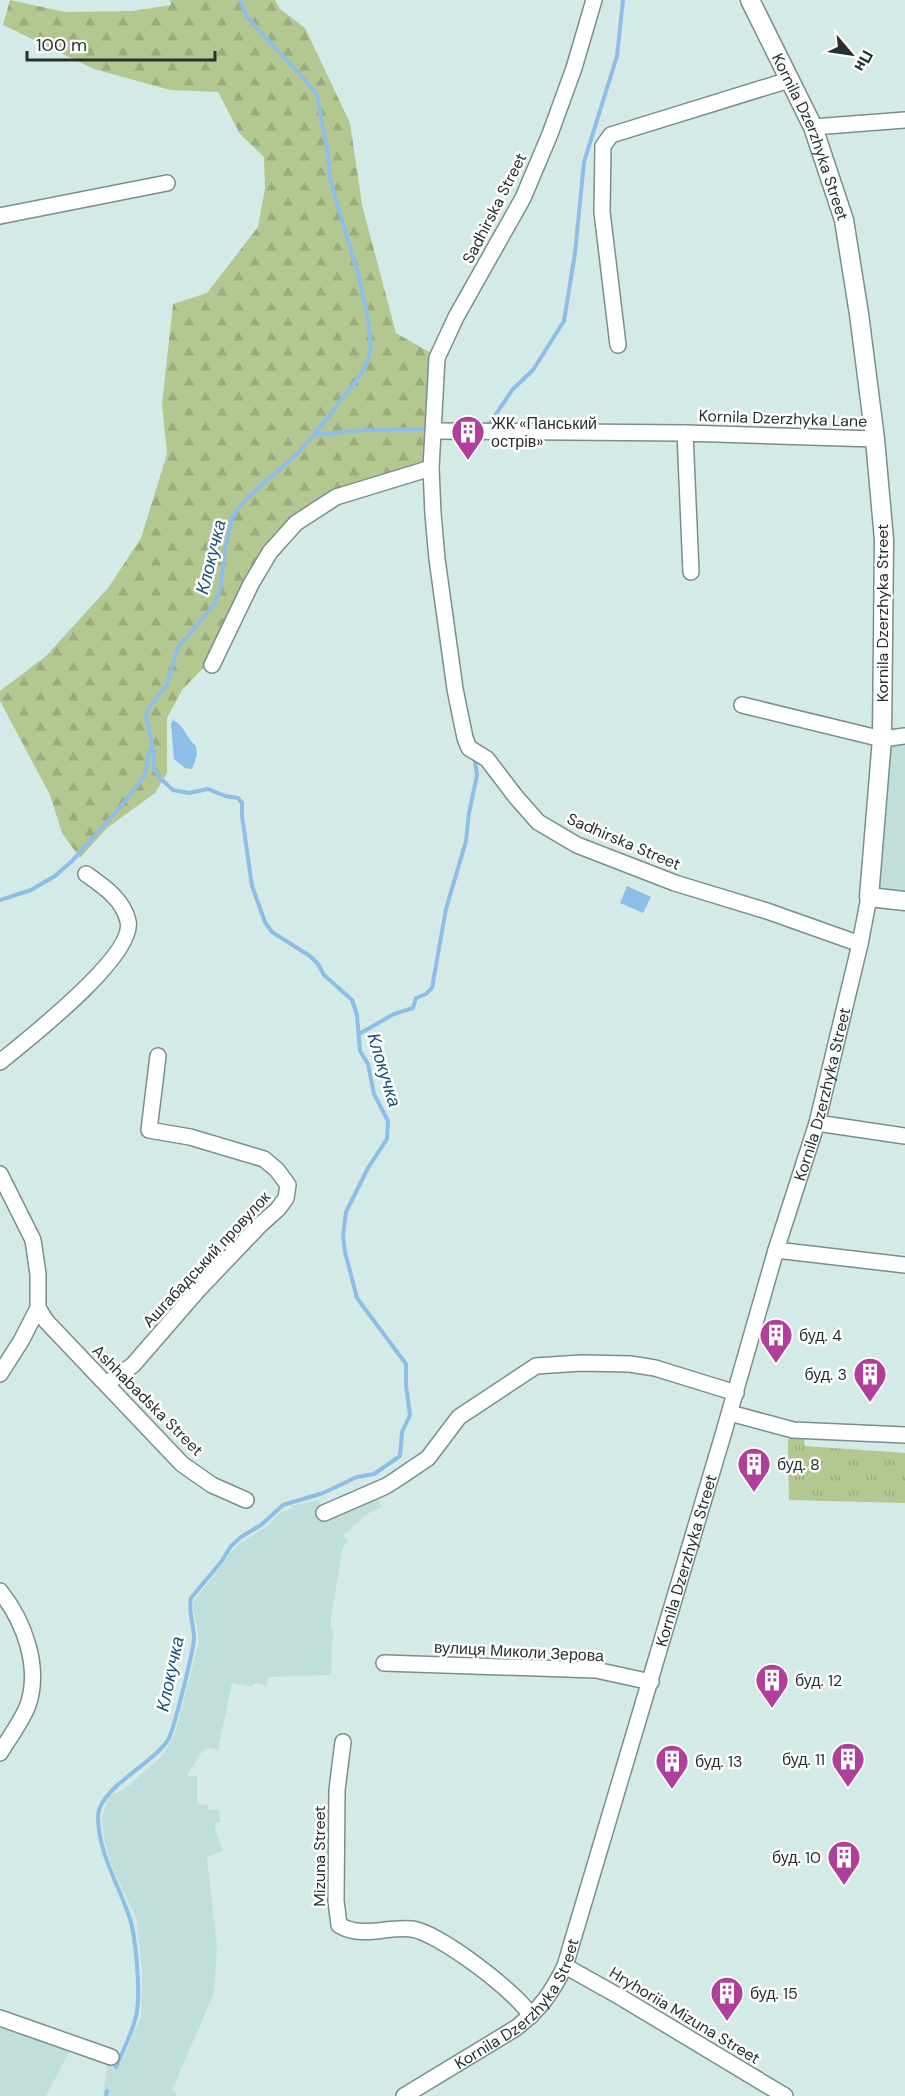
<svg xmlns="http://www.w3.org/2000/svg" width="905" height="2096" font-family="'DM Sans',sans-serif">
<style>
.built{fill:#c1dfda}
.forest{fill:url(#forest-firs)}
.park{fill:url(#park-tufts)}
.water{fill:#8dbee7}
.lines{fill:none;stroke-linecap:round;stroke-linejoin:round}
.stream{stroke:#8dbee7;stroke-width:4}
.minor-casing{stroke:#7a8e8b;stroke-width:18}
.tertiary-casing{stroke:#7a8e8b;stroke-width:21}
.minor{stroke:#fff;stroke-width:15}
.tertiary{stroke:#fff;stroke-width:18}
.labels{text-anchor:middle;stroke-width:5;stroke-linejoin:round;paint-order:stroke}
.street-label{font-size:16px;fill:#28302f;stroke:#fff}
.poi-label{font-size:16px;fill:#28302f;stroke:#fff;text-anchor:start}
.water-label{font-size:18px;font-style:italic;fill:#174f76;stroke:#fff}
</style>
<defs>
<pattern id="forest-firs" width="22" height="20" patternUnits="userSpaceOnUse" patternTransform="scale(1.5)"><rect width="22" height="20" fill="#b5c791"/><path d="M5 1l3.5 6h-7zM16 11l3.5 6h-7z" fill="#9cab7d"/></pattern>
<pattern id="park-tufts" width="24" height="20" patternUnits="userSpaceOnUse" patternTransform="scale(1.5)"><rect width="24" height="20" fill="#b5c791"/><path d="M3 7l-1-3M5 7V3M7 7l1-3M15 17l-1-3M17 17v-4M19 17l1-3" fill="none" stroke="#9cab7d"/></pattern>
</defs>
<rect width="100%" height="100%" fill="#d4eae6"/>
<!-- built -->
<g class="built">
<path d="M905,737V899L870,896L883,741Z"/>
<path d="M376,1495L382,1507L367,1514L343,1536L348,1541L343,1547L331,1617V1630L333,1631L334,1638L332,1639L331,1675L268,1677L266,1686L256,1683L252,1687L232,1683L218,1750L208,1748L200,1754L187,1776H197V1804L208,1805V1810H219L220,1823H215V1829L223,1851L207,1857L217,1946L214,1993L172,2090L177,2093L176,2096H103L108,2060L121,2063L141,2017L142,1972L137,1920L112,1867L105,1843L102,1817L109,1796L123,1790L132,1783L163,1755L174,1736L199,1642L197,1626L193,1609L194,1601L236,1546L267,1526L280,1513L292,1508L291,1506L318,1500L324,1513Z"/>
<path d="M0,2025L46,2041L69,2052L46,2096H0Z"/>
</g>
<!-- forest -->
<path class="forest" d="M10,0L65,12L133,11L171,5L170,0H275L280,9L305,28L350,123L362,205L396,333L438,357L433,469L336,499L270,553L213,669L204,667L182,690L167,718V773L155,793L107,828L80,858L62,833L50,795L0,701V691L46,656L108,588L141,538L167,454L162,404L173,304L207,293L258,227L265,188L264,157L240,134L218,92L170,90L94,69L3,25Z"/>
<!-- park -->
<path class="park" d="M792,1435H803L805,1446L905,1453V1503L789,1500L788,1440Z"/>
<!-- water -->
<g class="water">
<path d="M173,720C185,726 186,738 196,746L197,755L192,769L185,768L174,759L171,724Z"/>
<path d="M627,886L651,897L643,913L620,903Z"/>
</g>
<g class="lines">
<!-- stream -->
<g class="stream">
<path d="M488,426L513,389L533,370L564,321L575,253L584,162L617,56L623,0"/>
<path d="M314,435L364,430L423,429"/>
<path d="M0,900L31,890L55,876L72,861L121,806L145,775L148,755L152,747"/>
<path d="M359,1034L394,1014L413,1008L416,998L426,994L432,988L446,909L466,841L469,813L477,775L475,762"/>
<path d="M116,2067C123,2050 132,2034 136,2016C141,1996 136,1935 129,1916C118,1883 98,1853 98,1816C99,1788 153,1764 168,1740C174,1730 193,1652 194,1639C194,1625 188,1611 191,1598L221,1562L231,1546L241,1537L261,1525L283,1505L323,1493L357,1477L374,1474L400,1456L402,1432L410,1415L406,1385V1364L357,1298L345,1252L343,1235L346,1212L368,1168L387,1139L388,1121L374,1094L368,1064L360,1051L357,1015L352,1000L324,975L318,964L310,956L272,932L265,922L252,886L242,816V803L238,798L225,796L208,789L189,793L173,790L161,779L154,769V752L146,717L148,709L167,685L176,652L180,645L214,605L220,589L225,549L232,519L237,510L248,497L296,455L314,435L362,373L369,356L371,347L368,319L359,278L330,179L328,154L317,96L314,90L247,17L240,0"/>
<path d="M106,2096L107,2091"/>
</g>
<defs>
<g id="minor">
<path d="M594,0L574,68L550,134L523,198L456,317L437,358L431,468L433,514L437,559L455,689L465,738L469,748L487,759L516,797L538,822L577,845L675,883L767,911L860,944"/>
<path d="M813,127L905,120"/>
<path d="M0,216L167,183"/>
<path d="M618,345L602,212L603,146L611,135L789,80"/>
<path d="M434,431L685,433"/>
<path d="M691,572L685,433L875,439"/>
<path d="M212,665L251,584L270,552L296,523L336,497L431,468"/>
<path d="M742,705L882,739L905,736"/>
<path d="M0,1062C27,1040 136,955 128,921C123,899 103,886 86,874"/>
<path d="M817,1123L905,1136"/>
<path d="M0,1174L33,1240L38,1274V1308L21,1341L0,1374"/>
<path d="M776,1250L905,1265"/>
<path d="M38,1308L46,1321L182,1464L212,1485L246,1500"/>
<path d="M106,1384L133,1365L198,1290L260,1225L278,1209L286,1198L288,1185L277,1170L264,1159L190,1137L149,1130L158,1056"/>
<path d="M730,1413L793,1430L905,1435"/>
<path d="M324,1513L386,1486L397,1479L428,1458L459,1417L536,1366L581,1363L630,1364L655,1368L736,1393"/>
<path d="M0,1591C24,1621 41,1667 28,1705C22,1721 9,1738 0,1753"/>
<path d="M384,1663L596,1670L651,1682"/>
<path d="M343,1742L337,1790L336,1901L339,1925C362,1939 387,1926 412,1929C439,1933 517,1992 531,2016"/>
<path d="M565,1966L622,1998L785,2096"/>
<path d="M0,2018L111,2057"/>
<path id="s1" d="M404,2096L516,2028C541,2008 551,1994 565,1966L723,1435L776,1250L817,1123L860,944L869,897"/>
</g>
<g id="tertiary">
<path id="s2" d="M750,0L813,127L844,220L859,314L875,439L884,540L882,739L869,897L905,901"/>
</g>
</defs>
<!-- minor casing -->
<use href="#minor" class="minor-casing"/>
<!-- tertiary casing -->
<use href="#tertiary" class="tertiary-casing"/>
<!-- minor -->
<use href="#minor" class="minor"/>
<!-- tertiary -->
<use href="#tertiary" class="tertiary"/>
</g>
<!-- icons -->
<defs>
<symbol id="building-pin" viewBox="-11 -11 22 30"><path d="M0 17L-7.5 6A9.5 9.5 0 1 1 7.5 6Z" fill="#af3f9b" stroke="#fff"/><path d="M-4-6H4V6H1V3H-1V6H-4ZM-2.5-4.3h1.7v1.8h-1.7ZM.8-4.3h1.7v1.8H.8ZM-2.5-1h1.7V.8h-1.7ZM.8-1h1.7V.8H.8Z" fill="#fff"/></symbol>
</defs>
<g fill-rule="evenodd">
<use href="#building-pin" x="449" y="413" width="38" height="52"/>
<use href="#building-pin" x="757" y="1316" width="38" height="52"/>
<use href="#building-pin" x="851" y="1355" width="38" height="52"/>
<use href="#building-pin" x="735" y="1445" width="38" height="52"/>
<use href="#building-pin" x="753" y="1661" width="38" height="52"/>
<use href="#building-pin" x="829" y="1740" width="38" height="52"/>
<use href="#building-pin" x="653" y="1742" width="38" height="52"/>
<use href="#building-pin" x="825" y="1838" width="38" height="52"/>
<use href="#building-pin" x="708" y="1974" width="38" height="52"/>
</g>
<g class="labels">
<!-- street labels -->
<g class="street-label">
<text dy="6" stroke="none"><textPath href="#s2" startOffset="150">Kornila Dzerzhyka Street</textPath></text>
<text transform="translate(494 208) rotate(-63)" y="6">Sadhirska Street</text>
<text transform="translate(783 418) rotate(2)" y="6">Kornila Dzerzhyka Lane</text>
<text transform="translate(882 613) rotate(-90)" y="6">Kornila Dzerzhyka Street</text>
<text transform="translate(624 841) rotate(23)" y="6">Sadhirska Street</text>
<text dy="6" stroke="none"><textPath href="#s1" startOffset="1120">Kornila Dzerzhyka Street</textPath></text>
<text transform="translate(206 1259) rotate(-47)" y="6">Ашгабадський провулок</text>
<text transform="translate(148 1400) rotate(45)" y="6">Ashhabadska Street</text>
<text dy="6" stroke="none"><textPath href="#s1" startOffset="634">Kornila Dzerzhyka Street</textPath></text>
<text transform="translate(519 1651) rotate(3)" y="6">вулиця Миколи Зерова</text>
<text transform="translate(319 1856) rotate(-90)" y="6">Mizuna Street</text>
<text dy="6" stroke="none"><textPath href="#s1" startOffset="150">Kornila Dzerzhyka Street</textPath></text>
<text transform="translate(685 2015) rotate(31)" y="6">Hryhoriia Mizuna Street</text>
</g>
<!-- poi labels -->
<g class="poi-label">
<text x="491" y="429">ЖК «Панський<tspan x="491" dy="18">острів»</tspan></text>
<text x="799" y="1341">буд. 4</text>
<text x="847" y="1380" text-anchor="end">буд. 3</text>
<text x="777" y="1470">буд. 8</text>
<text x="795" y="1686">буд. 12</text>
<text x="825" y="1765" text-anchor="end">буд. 11</text>
<text x="695" y="1767">буд. 13</text>
<text x="821" y="1863" text-anchor="end">буд. 10</text>
<text x="750" y="1999">буд. 15</text>
</g>
<!-- water labels -->
<g class="water-label">
<text transform="translate(211 557) rotate(-76)" y="6">Клокучка</text>
<text transform="translate(384 1070) rotate(73)" y="6">Клокучка</text>
<text transform="translate(170 1674) rotate(-78)" y="6">Клокучка</text>
</g>
</g>
<!-- north arrow -->
<g transform="translate(851 54) rotate(119)" stroke="#ffffff" stroke-width="4.5" paint-order="stroke">
<path d="M0-4.5L10 22L0 15L-10 22Z" fill="#28302f"/>
<text y="-9" font-size="16" font-weight="bold" text-anchor="middle" fill="#28302f">Пн</text>
</g>
<!-- scale -->
<path d="M27 51v9h188v-9" fill="none" stroke="#28302f" stroke-width="3"/>
<text x="36" y="51" font-size="18" fill="#28302f" stroke="#ffffff" stroke-width="4.5" paint-order="stroke">100 m</text>
</svg>
